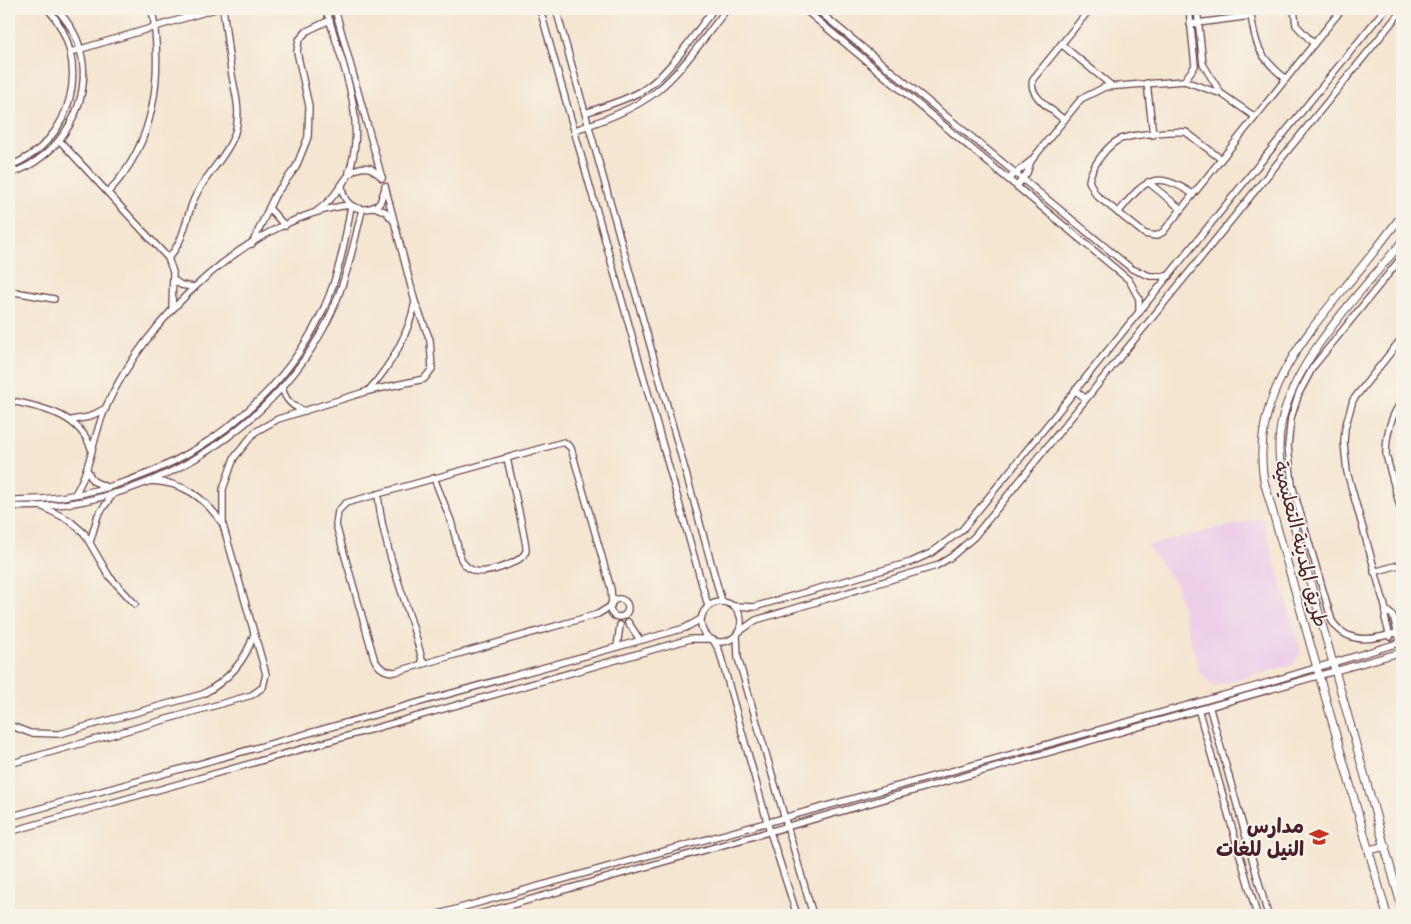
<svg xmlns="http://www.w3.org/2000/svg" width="1411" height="924" font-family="Mynerve,'Playpen Sans Arabic',sans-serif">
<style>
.built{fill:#edd0e8}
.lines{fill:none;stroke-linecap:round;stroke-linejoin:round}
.minor-casing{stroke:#643d44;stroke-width:8}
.tertiary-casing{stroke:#643d44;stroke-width:9}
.minor{stroke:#fff;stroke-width:5.5}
.tertiary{stroke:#fff;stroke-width:7}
.labels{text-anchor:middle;stroke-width:4;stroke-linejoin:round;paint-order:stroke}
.street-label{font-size:20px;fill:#4a1f2b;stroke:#f7f3e8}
.poi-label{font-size:20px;font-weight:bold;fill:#4a1f2b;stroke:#f7f3e8;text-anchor:end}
</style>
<rect width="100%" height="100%" fill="#f7f3e8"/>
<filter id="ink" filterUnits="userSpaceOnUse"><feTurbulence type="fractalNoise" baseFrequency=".02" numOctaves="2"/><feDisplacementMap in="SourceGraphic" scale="10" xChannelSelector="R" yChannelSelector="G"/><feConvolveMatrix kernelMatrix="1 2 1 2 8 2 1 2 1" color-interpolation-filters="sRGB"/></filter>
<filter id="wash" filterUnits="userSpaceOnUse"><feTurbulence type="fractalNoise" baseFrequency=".0096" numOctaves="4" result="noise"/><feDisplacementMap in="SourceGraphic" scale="20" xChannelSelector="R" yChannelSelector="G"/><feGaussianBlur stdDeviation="1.12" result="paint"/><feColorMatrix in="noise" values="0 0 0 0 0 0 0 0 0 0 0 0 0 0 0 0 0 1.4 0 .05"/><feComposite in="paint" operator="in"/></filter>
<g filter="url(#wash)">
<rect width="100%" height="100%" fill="#f4e6d0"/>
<!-- built -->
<path class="built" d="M1262,518L1301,651L1293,665L1213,686L1199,671L1176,585L1147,545Z"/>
</g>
<g filter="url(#ink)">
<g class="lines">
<defs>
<g id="minor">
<path d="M326,9C341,60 368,119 349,172"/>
<path d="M335,9L382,178"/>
<path d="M540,9L708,606"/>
<path d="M556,9L722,602"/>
<path d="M804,9L1129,280L1139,299V313"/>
<path d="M816,9L1132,269L1150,276H1169"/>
<path d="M1197,9L1203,64L1220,92"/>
<path d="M1250,9C1256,46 1257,55 1286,79"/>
<path d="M1294,9L1296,25L1314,44"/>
<path d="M1190,24L1251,16"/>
<path d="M1061,44L1112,86"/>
<path d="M71,52L215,9"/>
<path d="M1184,81L1195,66L1189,9"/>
<path d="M1147,83L1153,135"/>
<path d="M585,113C604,106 625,101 643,90C672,71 693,35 714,9"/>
<path d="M1064,120C1053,110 1027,96 1033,79L1090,9"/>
<path d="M575,130C602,121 635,109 657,91C683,70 706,35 727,9"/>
<path d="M60,141L168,258L173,272L172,309"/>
<path d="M1221,159L1186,132C1171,131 1135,134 1121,139C1107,144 1091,168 1089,181L1096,195L1145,234L1156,236L1163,232L1342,9"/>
<path d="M9,166C74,143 93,60 48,9"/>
<path d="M9,174C60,159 95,101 80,49C77,34 66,20 57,9"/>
<path d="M1008,179L1031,161L1081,99L1105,87L1184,81L1222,94L1255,117"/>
<path d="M1148,182L1181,209"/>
<path d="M342,185C342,207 363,216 380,203L385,188"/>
<path d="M1017,186L1027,173L1031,161"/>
<path d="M109,191C156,142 163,74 152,9"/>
<path d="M375,207L386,212L393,220"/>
<path d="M269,208L285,226"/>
<path d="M317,211C325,205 332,199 337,191C347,179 350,165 370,168L382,177"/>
<path d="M1118,213C1144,180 1155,169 1193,194"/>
<path d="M252,244L275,195L296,167L308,137L309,106L297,52L299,40L307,31L330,20"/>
<path d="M1402,257L1313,367L1299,393L1291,418L1288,446L1292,485L1332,621C1349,647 1377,639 1402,631"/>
<path d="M168,258C185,240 185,220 194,199C204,176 224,160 233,138C243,113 235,94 231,70C228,50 226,29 223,9"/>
<path d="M174,280L181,285L194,287"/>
<path d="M9,291L54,299"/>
<path d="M282,387C285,400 292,407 305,411"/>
<path d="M1075,390L1086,399"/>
<path d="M368,391C391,365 408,337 415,302"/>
<path d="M1402,401C1390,417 1386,435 1386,455L1402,514"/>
<path d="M17,402C48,409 79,416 91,448"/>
<path d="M72,420L89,417L106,408"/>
<path d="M87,470L93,481L104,486"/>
<path d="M434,478L451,521L461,559C464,565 468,569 475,571C487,574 522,563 526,551C528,544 509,472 507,457"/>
<path d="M150,481C183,482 203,496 222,523"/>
<path d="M75,494C91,468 93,437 105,409C145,319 250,217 350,205"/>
<path d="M378,494C383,553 410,606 423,664"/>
<path d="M9,500C138,503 270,427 324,308C339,275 345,241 351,206"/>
<path d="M9,506C136,514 269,435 327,322C345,286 353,248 362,210"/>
<path d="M43,507L69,520L84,533L109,576L135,604"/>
<path d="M90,542L98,515L114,493"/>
<path d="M1374,572L1402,564"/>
<circle cx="619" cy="608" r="9"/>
<circle cx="721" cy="622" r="20"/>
<path d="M611,606L598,614L395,672C385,672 378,668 374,658L336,525L338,511L346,503L564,442L571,448L611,589L612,603"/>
<path d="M733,606L754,607L911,562L931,553L962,530L1385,9"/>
<path d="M1386,610L1393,616L1402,648"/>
<path d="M628,622L640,640"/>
<path d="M739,632L756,620L936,566L951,557L974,537L1402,10"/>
<path d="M737,634L738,658L813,915"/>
<path d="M1390,637L1385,618L1386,610L1347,472L1344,443L1345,428L1353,400L1402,338"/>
<path d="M713,640L719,650L770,832L797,915"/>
<path d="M617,647L620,625"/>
<path d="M1210,709L1268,915"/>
<path d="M1199,712L1257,915"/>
<path d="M9,725L30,733L59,734L203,694C228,680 245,662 254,634"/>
<path d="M9,764L252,695L263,687L266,674L223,525V489L234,458L255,432L278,419L368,391L424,379L432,369L430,340L415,302L385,186"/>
<path d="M9,817L685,628L701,619"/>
<path d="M9,832L690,639H709"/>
<path d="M435,915L1253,687L1402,642"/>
<path d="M476,915L1402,652"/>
</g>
<g id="tertiary">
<path d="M1402,242C1361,292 1293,360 1281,425C1276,451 1281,475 1287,500L1402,908"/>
<path d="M1369,850L1386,846"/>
<path d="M1387,915L1264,481C1251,402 1298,344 1345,287C1365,264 1384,239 1402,215"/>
</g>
</defs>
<!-- minor casing -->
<use href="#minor" class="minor-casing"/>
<!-- tertiary casing -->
<use href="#tertiary" class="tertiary-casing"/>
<!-- minor -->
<use href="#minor" class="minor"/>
<!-- tertiary -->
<use href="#tertiary" class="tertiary"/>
</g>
</g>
<!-- icons -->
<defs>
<symbol id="school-bare" viewBox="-9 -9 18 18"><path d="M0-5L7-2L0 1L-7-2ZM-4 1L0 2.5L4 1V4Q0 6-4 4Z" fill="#c8321e" stroke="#f7f3e8" stroke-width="2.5" paint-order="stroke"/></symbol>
</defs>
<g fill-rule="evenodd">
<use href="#school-bare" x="1305" y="823" width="28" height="28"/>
</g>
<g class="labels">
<!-- street labels -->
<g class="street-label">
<text transform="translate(1301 544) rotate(76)" y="7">طريق المدينة التعليمية</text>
</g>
<!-- poi labels -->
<g class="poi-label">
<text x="1304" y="833">مدارس<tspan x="1304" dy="23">النيل للغات</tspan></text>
</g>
</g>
<!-- margin -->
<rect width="1411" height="924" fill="none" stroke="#f7f3e8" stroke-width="30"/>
</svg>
